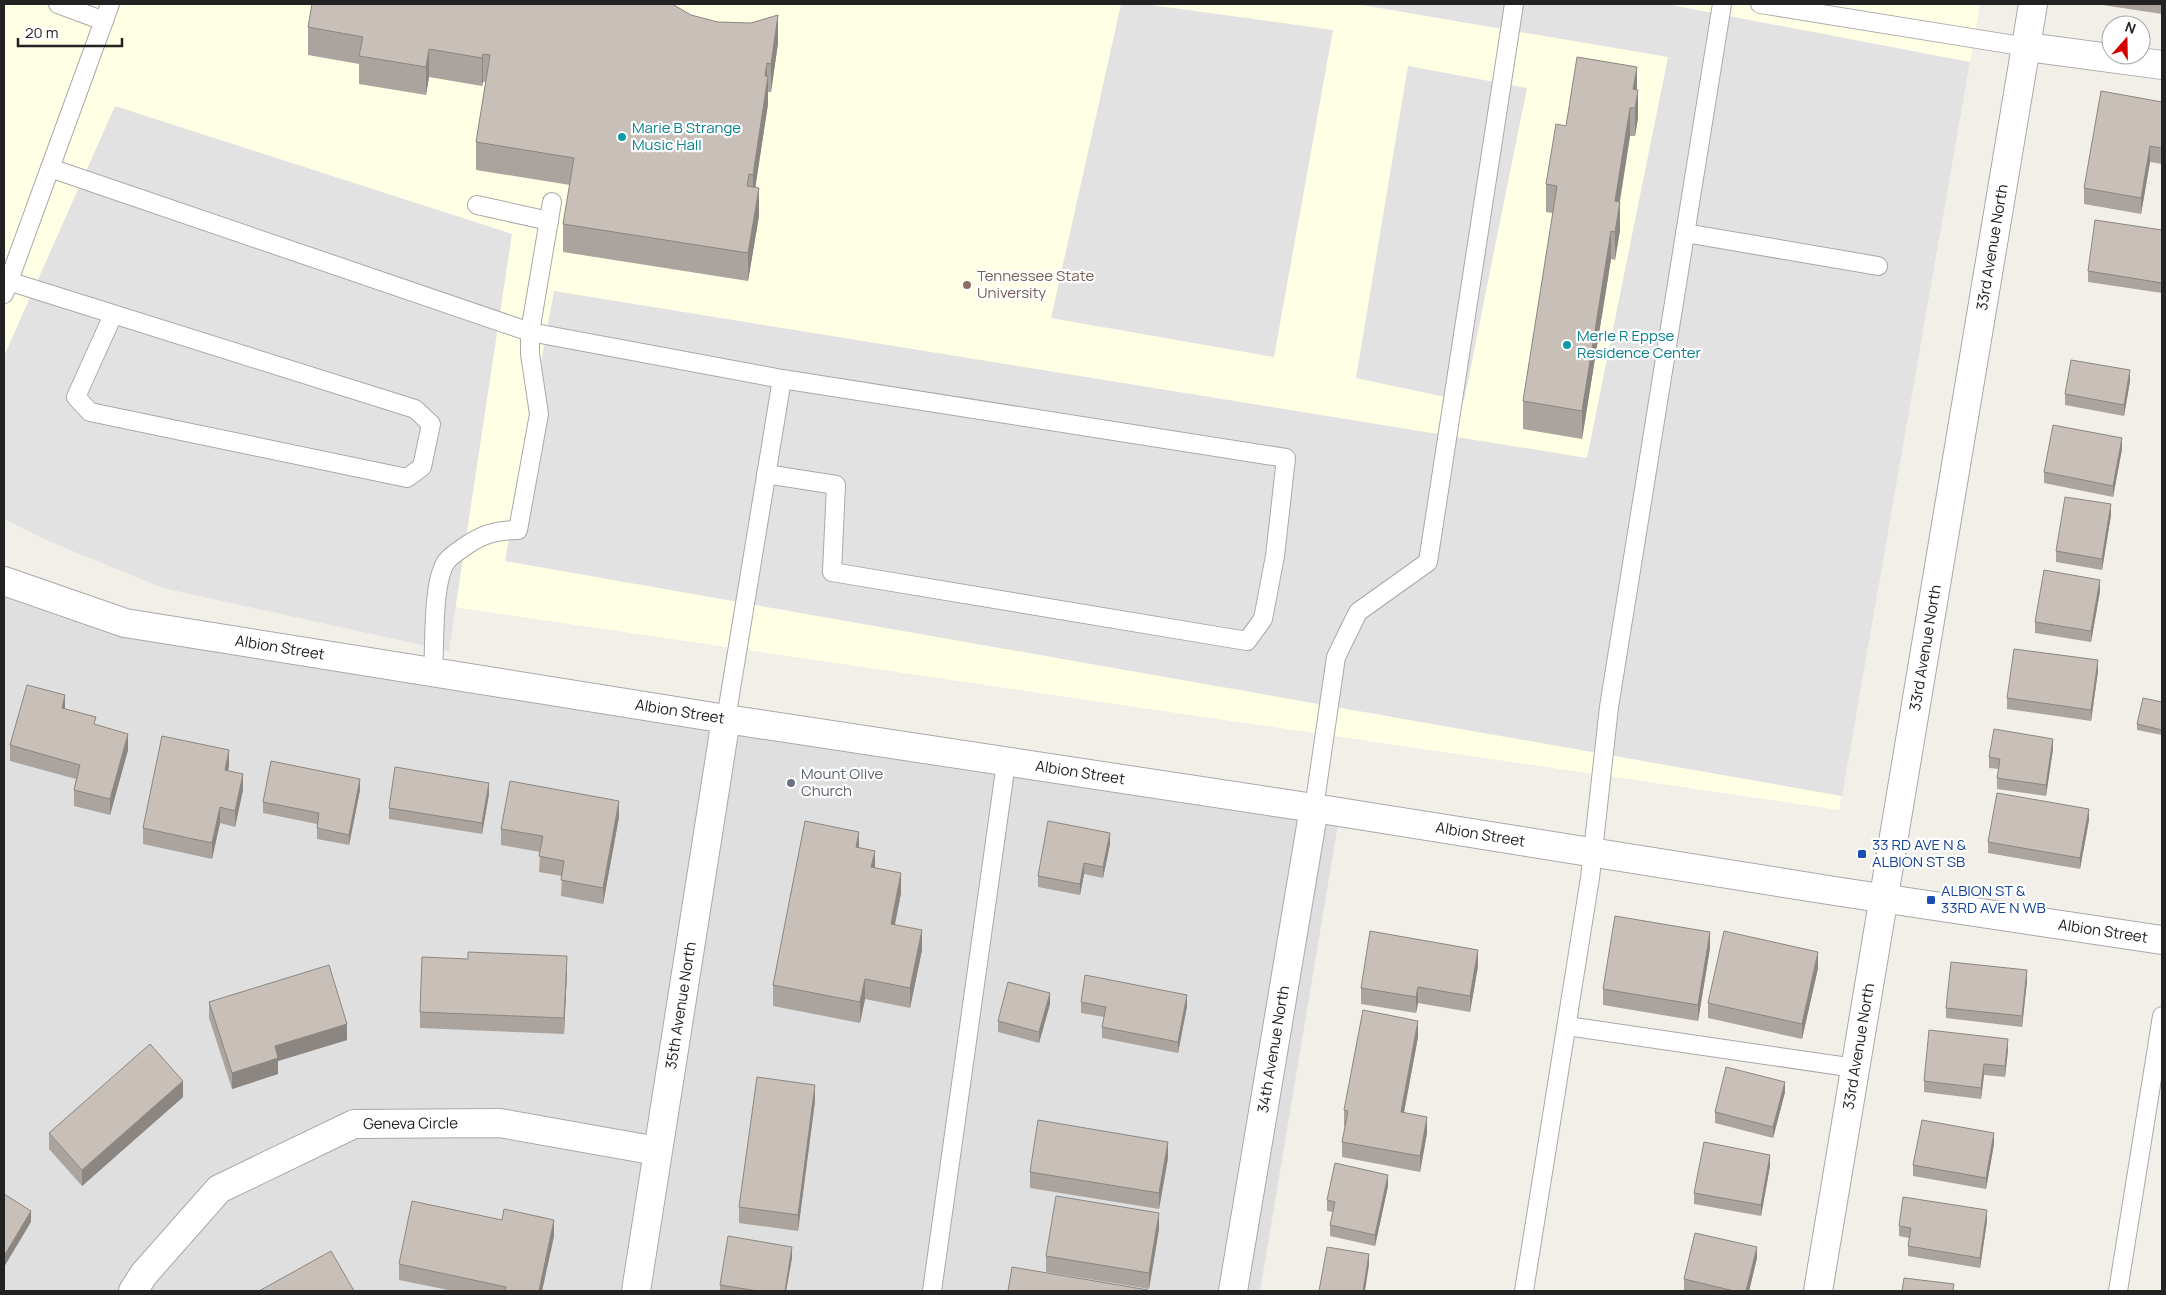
<svg xmlns="http://www.w3.org/2000/svg" width="2166" height="1295" font-family="Manrope,sans-serif">
<style>
.residential{fill:#e0dfdf}
.education{fill:#ffffe5}
.parking{fill:#e2e2e2}
.lines{fill:none;stroke-linecap:round;stroke-linejoin:round}
.service-casing{stroke:#a9a9a9;stroke-width:20}
.minor-casing{stroke:#a9a9a9;stroke-width:30}
.tertiary-casing{stroke:#a9a9a9;stroke-width:30}
.service{stroke:#fff;stroke-width:18}
.minor{stroke:#fff;stroke-width:28}
.tertiary{stroke:#fff;stroke-width:28}
.wall{fill:#aba49e}
.shaded-wall{fill:#8b8681}
.building{fill:#c7bfb8;stroke:#8b8681}
.culture-dot{fill:#0f9aa8;stroke:#fff;stroke-width:2}
.education-dot{fill:#8d6e63;stroke:#fff;stroke-width:2}
.worship-dot{fill:#6b7280;stroke:#fff;stroke-width:2}
.transit-dot{fill:#1a4fb4;stroke:#fff;stroke-width:2}
.labels{text-anchor:middle;stroke-width:4.5;stroke-linejoin:round;paint-order:stroke}
.culture-label{font-size:15px;fill:#0d838f;stroke:#fff;text-anchor:start}
.street-label{font-size:15px;fill:#222;stroke:#fff}
.education-label{font-size:15px;fill:#785e54;stroke:#fff;text-anchor:start}
.worship-label{font-size:15px;fill:#5b616d;stroke:#fff;text-anchor:start}
.transit-label{font-size:15px;fill:#164399;stroke:#fff;text-anchor:start}
</style>
<rect width="100%" height="100%" fill="#f2efe9"/>
<!-- residential -->
<path class="residential" d="M4,581L125,623L1340,812L1260,1291H4Z"/>
<!-- education -->
<path class="education" d="M4,4H1980L1839,810L256,578L4,509Z"/>
<!-- parking -->
<g class="parking">
<path d="M1121,4H1144L1333,30L1274,357L1051,318Z"/>
<path d="M1356,4H1666L1970,62L1842,796L505,561L554,291L1587,458L1668,57Z"/>
<path d="M1408,66L1527,88L1464,401L1356,378Z"/>
<path d="M115,106L512,234L449,651L163,588L46,540L4,519V356Z"/>
</g>
<g class="lines">
<defs>
<g id="service">
<path d="M58,4L104,21"/>
<path d="M1760,4L2027,47"/>
<path d="M50,168L530,332L782,379L1286,458L1275,556L1263,619L1247,641L832,572L836,485L766,474"/>
<path d="M477,205L549,221"/>
<path d="M1685,233L1878,266"/>
<path d="M8,281L415,409L431,424L422,467L407,478L90,412L76,397L113,315"/>
<path d="M4,294L110,4"/>
<path d="M433,673C435,646 432,583 446,562C451,555 460,550 467,545C483,534 498,530 518,530L539,414L530,354V332L552,202"/>
<path d="M726,719L782,379"/>
<path d="M1314,808L1336,657L1358,612L1428,562L1514,4"/>
<path d="M1567,1026L1855,1068"/>
<path d="M932,1291L1006,763"/>
<path d="M1524,1291L1590,878L1609,707L1722,4"/>
<path d="M2118,1291L2162,1016"/>
</g>
<g id="minor">
<path d="M2027,47L2162,65"/>
<path id="s1" d="M133,1291L144,1274L219,1189L354,1124L500,1123L657,1151"/>
<path id="s2" d="M636,1291L726,719"/>
<path id="s3" d="M1233,1291L1314,808"/>
</g>
<g id="tertiary">
<path id="s4" d="M4,581L125,623L726,719L1314,808L1841,892L2162,940"/>
<path id="s5" d="M1818,1291L2033,4"/>
</g>
</defs>
<!-- service casing -->
<use href="#service" class="service-casing"/>
<!-- minor casing -->
<use href="#minor" class="minor-casing"/>
<!-- tertiary casing -->
<use href="#tertiary" class="tertiary-casing"/>
<!-- service -->
<use href="#service" class="service"/>
<!-- minor -->
<use href="#minor" class="minor"/>
<!-- tertiary -->
<use href="#tertiary" class="tertiary"/>
</g>
<!-- wall -->
<g class="wall">
<path d="M2096,4H2162V14Z"/>
<path d="M691,15L778,43L771,92H768V104L755,188L759,216L748,281L563,252V224L570,185L476,170V142L486,82H483L482,86L429,77L426,95L359,84V64L308,55V27Z"/>
<path d="M1637,90L1638,118L1635,136H1630L1620,202V230L1615,260L1611,259L1582,439L1523,429V401L1553,213L1546,212V184L1566,126Z"/>
<path d="M2162,102V164L2150,162L2141,214L2084,204V188Z"/>
<path d="M2162,230V293L2088,282V271Z"/>
<path d="M2130,381L2124,416L2065,405V394Z"/>
<path d="M2122,449L2113,497L2044,483V472Z"/>
<path d="M2111,515L2102,570L2056,562V551Z"/>
<path d="M2100,591L2091,642L2035,633V622Z"/>
<path d="M2098,671L2091,721L2007,709V698Z"/>
<path d="M2162,702V735L2137,730V724Z"/>
<path d="M65,709L96,725L128,750L110,815L74,806V790L76,779L10,761V745Z"/>
<path d="M2053,749L2046,796L1997,789V778L1999,769L1989,768V757Z"/>
<path d="M229,766L228,770L243,790L235,827L220,823L212,859L143,844V828Z"/>
<path d="M360,790L349,845L317,839V824L263,813V802Z"/>
<path d="M489,794L482,834L389,819V808Z"/>
<path d="M619,817L603,904L561,896L562,876L539,872L540,852L501,845V829Z"/>
<path d="M2089,820L2080,869L1988,853V842Z"/>
<path d="M1110,844L1103,878L1084,874L1080,895L1038,887V876Z"/>
<path d="M859,848L875,868L901,893L895,924L922,950L910,1008L865,999L860,1023L773,1006V985Z"/>
<path d="M1710,948L1698,1021L1603,1005V989Z"/>
<path d="M1478,966L1470,1012L1418,1003L1416,1013L1361,1004V988Z"/>
<path d="M1818,968L1802,1039L1708,1018V1003Z"/>
<path d="M567,972L564,1034L420,1028V1012Z"/>
<path d="M2027,981L2022,1027L1946,1018V1008Z"/>
<path d="M209,1002L347,1040L278,1061V1074L232,1089L209,1018Z"/>
<path d="M1081,1002L1187,1006L1178,1053L1102,1038V1027L1104,1017L1081,1013Z"/>
<path d="M1050,1004L1039,1043L998,1032V1021Z"/>
<path d="M1418,1037L1404,1112L1427,1133L1420,1172L1342,1157V1142L1345,1126H1344V1110Z"/>
<path d="M2008,1050L2005,1077L1984,1075L1981,1099L1924,1092V1081Z"/>
<path d="M1785,1092L1773,1138L1715,1123V1112Z"/>
<path d="M183,1097L82,1186L49,1149V1133Z"/>
<path d="M815,1101L798,1231L739,1223V1207Z"/>
<path d="M1994,1144L1986,1189L1913,1176V1165Z"/>
<path d="M1168,1158L1159,1209L1030,1188V1172Z"/>
<path d="M1770,1166L1761,1216L1694,1204V1193Z"/>
<path d="M1388,1186L1375,1246L1330,1236V1225L1333,1212L1327,1211V1200Z"/>
<path d="M1987,1221L1980,1268L1908,1256V1246L1909,1238L1899,1236V1226Z"/>
<path d="M1159,1229L1149,1289L1046,1272V1256Z"/>
<path d="M554,1236L542,1291H453L399,1280V1264Z"/>
<path d="M792,1258L786,1291H720V1285Z"/>
<path d="M1757,1258L1749,1291H1688L1684,1290V1279Z"/>
</g>
<!-- shaded-wall -->
<g class="shaded-wall">
<path d="M778,15V43L771,92V64Z"/>
<path d="M429,49V77L426,95V67Z"/>
<path d="M483,54V82L482,86V58Z"/>
<path d="M767,63V84L768,76V104L753,203V175Z"/>
<path d="M1637,67V95L1633,89Z"/>
<path d="M1638,90V118L1635,136V108Z"/>
<path d="M1630,108V136L1615,229V201Z"/>
<path d="M2150,146V162L2141,214V198Z"/>
<path d="M759,188V216L748,281V253Z"/>
<path d="M1620,202V230L1615,260V232Z"/>
<path d="M1611,231V259L1582,439V411Z"/>
<path d="M2130,370V381L2124,416V405Z"/>
<path d="M2122,438V449L2113,497V486Z"/>
<path d="M2111,504V515L2102,570V559Z"/>
<path d="M2100,580V591L2091,642V631Z"/>
<path d="M2098,660V671L2091,721V710Z"/>
<path d="M65,695V711L62,708Z"/>
<path d="M128,734V750L110,815V799Z"/>
<path d="M2053,739V749L2046,796V785Z"/>
<path d="M229,750V766L225,786V770Z"/>
<path d="M243,774V790L235,827V811Z"/>
<path d="M360,779V790L349,845V835Z"/>
<path d="M489,783V794L482,834V823Z"/>
<path d="M619,801V817L603,904V888Z"/>
<path d="M220,807V823L212,859V843Z"/>
<path d="M2089,809V820L2080,869V858Z"/>
<path d="M859,832V852L856,847Z"/>
<path d="M1110,833V844L1103,878V867Z"/>
<path d="M875,851V871L871,867Z"/>
<path d="M1084,863V874L1080,895V884Z"/>
<path d="M901,873V893L891,944V924Z"/>
<path d="M922,930V950L910,1008V988Z"/>
<path d="M1710,932V948L1698,1021V1005Z"/>
<path d="M1478,950V966L1470,1012V996Z"/>
<path d="M1818,952V968L1802,1039V1024Z"/>
<path d="M567,956V972L564,1034V1018Z"/>
<path d="M2027,970V981L2022,1027V1016Z"/>
<path d="M865,979V999L860,1023V1002Z"/>
<path d="M1418,987V1003L1416,1013V997Z"/>
<path d="M1050,993V1004L1039,1043V1032Z"/>
<path d="M1187,995V1006L1178,1053V1042Z"/>
<path d="M1418,1021V1037L1401,1128V1112Z"/>
<path d="M347,1024V1040L278,1061V1074L232,1089V1073L275,1046Z"/>
<path d="M2008,1039V1050L2005,1077V1066Z"/>
<path d="M1984,1064V1075L1981,1099V1088Z"/>
<path d="M183,1081V1097L82,1186V1170Z"/>
<path d="M1785,1082V1092L1773,1138V1127Z"/>
<path d="M815,1085V1101L798,1231V1215Z"/>
<path d="M1427,1117V1133L1420,1172V1156Z"/>
<path d="M1994,1133V1144L1986,1189V1178Z"/>
<path d="M1168,1142V1158L1159,1209V1193Z"/>
<path d="M1770,1155V1166L1761,1216V1205Z"/>
<path d="M1388,1175V1186L1375,1246V1235Z"/>
<path d="M1987,1210V1221L1980,1268V1258Z"/>
<path d="M31,1211V1222L4,1267V1256Z"/>
<path d="M1159,1213V1229L1149,1289V1273Z"/>
<path d="M554,1220V1236L542,1291H539Z"/>
<path d="M792,1247V1258L786,1291H785Z"/>
<path d="M1757,1247V1258L1749,1291H1746Z"/>
<path d="M1369,1254V1265L1365,1291H1363Z"/>
</g>
<!-- building -->
<g class="building">
<path d="M312,4H672L691,15L718,22L751,23L778,15L771,64L767,63L766,69L765,76H768L753,175L749,174L747,186L759,188L748,253L563,224L574,158L476,142L490,55L483,54L482,58L429,49L426,67L359,56L363,37L308,27Z"/>
<path d="M1577,57L1637,67L1633,89L1638,90L1635,108H1630L1615,201L1620,202L1615,232L1611,231L1582,411L1523,401L1557,186L1546,184L1556,124L1566,126Z"/>
<path d="M2101,91L2162,102V148L2150,146L2141,198L2084,188Z"/>
<path d="M2095,220L2162,230V283L2088,271Z"/>
<path d="M2071,360L2130,370L2124,405L2065,394Z"/>
<path d="M2053,425L2122,438L2113,486L2044,472Z"/>
<path d="M2065,497L2111,504L2102,559L2056,551Z"/>
<path d="M2044,570L2100,580L2091,631L2035,622Z"/>
<path d="M2014,649L2098,660L2091,710L2007,698Z"/>
<path d="M27,685L65,695L62,708L96,717L94,724L128,734L110,799L74,790L80,765L10,745Z"/>
<path d="M2143,698L2162,702V730L2137,724Z"/>
<path d="M1994,729L2053,739L2046,785L1997,778L2000,759L1989,757Z"/>
<path d="M162,736L229,750L225,770L243,774L235,811L220,807L212,843L143,828Z"/>
<path d="M271,761L360,779L349,835L317,828L319,813L263,802Z"/>
<path d="M395,767L489,783L482,823L389,808Z"/>
<path d="M510,781L619,801L603,888L561,880L564,861L539,856L543,836L501,829Z"/>
<path d="M1997,793L2089,809L2080,858L1988,842Z"/>
<path d="M805,821L859,832L856,847L875,851L871,867L901,873L891,924L922,930L910,988L865,979L860,1002L773,985Z"/>
<path d="M1048,821L1110,833L1103,867L1084,863L1080,884L1038,876Z"/>
<path d="M1615,916L1710,932L1698,1005L1603,989Z"/>
<path d="M1370,931L1478,950L1470,996L1418,987L1416,997L1361,988Z"/>
<path d="M1724,931L1818,952L1802,1024L1708,1003Z"/>
<path d="M468,952L567,956L564,1018L420,1012L422,957L468,959Z"/>
<path d="M1951,962L2027,970L2022,1016L1946,1008Z"/>
<path d="M329,965L347,1024L275,1046L278,1058L232,1073L209,1002Z"/>
<path d="M1085,975L1187,995L1178,1042L1102,1027L1106,1007L1081,1002Z"/>
<path d="M1008,982L1050,993L1039,1032L998,1021Z"/>
<path d="M1363,1010L1418,1021L1401,1112L1427,1117L1420,1156L1342,1142L1348,1111L1344,1110Z"/>
<path d="M1929,1030L2008,1039L2005,1066L1984,1064L1981,1088L1924,1081Z"/>
<path d="M150,1044L183,1081L82,1170L49,1133Z"/>
<path d="M1726,1067L1785,1082L1773,1127L1715,1112Z"/>
<path d="M757,1077L815,1085L798,1215L739,1207Z"/>
<path d="M1038,1120L1168,1142L1159,1193L1030,1172Z"/>
<path d="M1922,1120L1994,1133L1986,1178L1913,1165Z"/>
<path d="M1704,1142L1770,1155L1761,1205L1694,1193Z"/>
<path d="M1335,1163L1388,1175L1375,1235L1330,1225L1335,1202L1327,1200Z"/>
<path d="M4,1194L31,1211L4,1256Z"/>
<path d="M1056,1196L1159,1213L1149,1273L1046,1256Z"/>
<path d="M1903,1197L1987,1210L1980,1258L1908,1246L1911,1228L1899,1226Z"/>
<path d="M412,1201L502,1220L504,1209L554,1220L539,1291H541H505L506,1287L399,1264Z"/>
<path d="M1695,1233L1757,1247L1746,1291H1734L1684,1279Z"/>
<path d="M728,1236L792,1247L785,1291H758L720,1285Z"/>
<path d="M1327,1247L1369,1254L1363,1291H1319Z"/>
<path d="M331,1251L354,1291H259Z"/>
<path d="M1012,1267L1148,1290V1291H1008Z"/>
<path d="M1904,1278L1954,1284L1953,1291H1902Z"/>
</g>
<!-- markers -->
<g class="culture-dot">
<circle cx="622" cy="137" r="5"/>
<circle cx="1567" cy="345" r="5"/>
</g>
<circle class="education-dot" cx="967" cy="285" r="5"/>
<circle class="worship-dot" cx="791" cy="783" r="5"/>
<g class="transit-dot">
<rect x="1857" y="849" width="10" height="10" rx="2.5"/>
<rect x="1926" y="895" width="10" height="10" rx="2.5"/>
</g>
<g class="labels">
<!-- culture labels -->
<g class="culture-label">
<text x="632" y="133">Marie B Strange<tspan x="632" dy="17">Music Hall</tspan></text>
<text x="1577" y="341">Merle R Eppse<tspan x="1577" dy="17">Residence Center</tspan></text>
</g>
<!-- street labels -->
<g class="street-label">
<text dy="5" stroke="none"><textPath href="#s5" startOffset="1058">33rd Avenue North</textPath></text>
<text dy="5" stroke="none"><textPath href="#s5" startOffset="652">33rd Avenue North</textPath></text>
<text dy="5" stroke="none"><textPath href="#s4" startOffset="285">Albion Street</textPath></text>
<text dy="5" stroke="none"><textPath href="#s4" startOffset="690">Albion Street</textPath></text>
<text dy="5" stroke="none"><textPath href="#s4" startOffset="1095">Albion Street</textPath></text>
<text dy="5" stroke="none"><textPath href="#s4" startOffset="1500">Albion Street</textPath></text>
<text dy="5" stroke="none"><textPath href="#s4" startOffset="2130">Albion Street</textPath></text>
<text dy="5" stroke="none"><textPath href="#s2" startOffset="289">35th Avenue North</textPath></text>
<text dy="5" stroke="none"><textPath href="#s5" startOffset="248">33rd Avenue North</textPath></text>
<text dy="5" stroke="none"><textPath href="#s3" startOffset="245">34th Avenue North</textPath></text>
<text dy="5" stroke="none"><textPath href="#s1" startOffset="340">Geneva Circle</textPath></text>
</g>
<!-- education labels -->
<g class="education-label">
<text x="977" y="281">Tennessee State<tspan x="977" dy="17">University</tspan></text>
</g>
<!-- worship labels -->
<g class="worship-label">
<text x="801" y="779">Mount Olive<tspan x="801" dy="17">Church</tspan></text>
</g>
<!-- transit labels -->
<g class="transit-label">
<text x="1872" y="850">33 RD AVE N &amp;<tspan x="1872" dy="17">ALBION ST SB</tspan></text>
<text x="1941" y="896">ALBION ST &amp;<tspan x="1941" dy="17">33RD AVE N WB</tspan></text>
</g>
</g>
<!-- border -->
<rect width="2166" height="1295" fill="none" stroke="#222222" stroke-width="10"/>
<!-- north arrow -->
<g transform="translate(2126 40) rotate(20)"><circle r="24" fill="#ffffff" stroke="#a7a7a7"/>
<path d="M0-4L9 19L0 12L-9 19Z" fill="#d40000"/>
<text y="-8" font-size="14" font-weight="bold" text-anchor="middle" fill="#222222">N</text>
</g>
<!-- scale -->
<path d="M18 38v8h104v-8" fill="none" stroke="#222222" stroke-width="2.5"/>
<text x="25" y="38" font-size="15" fill="#222222" stroke="#ffffff" stroke-width="4" paint-order="stroke">20 m</text>
</svg>
